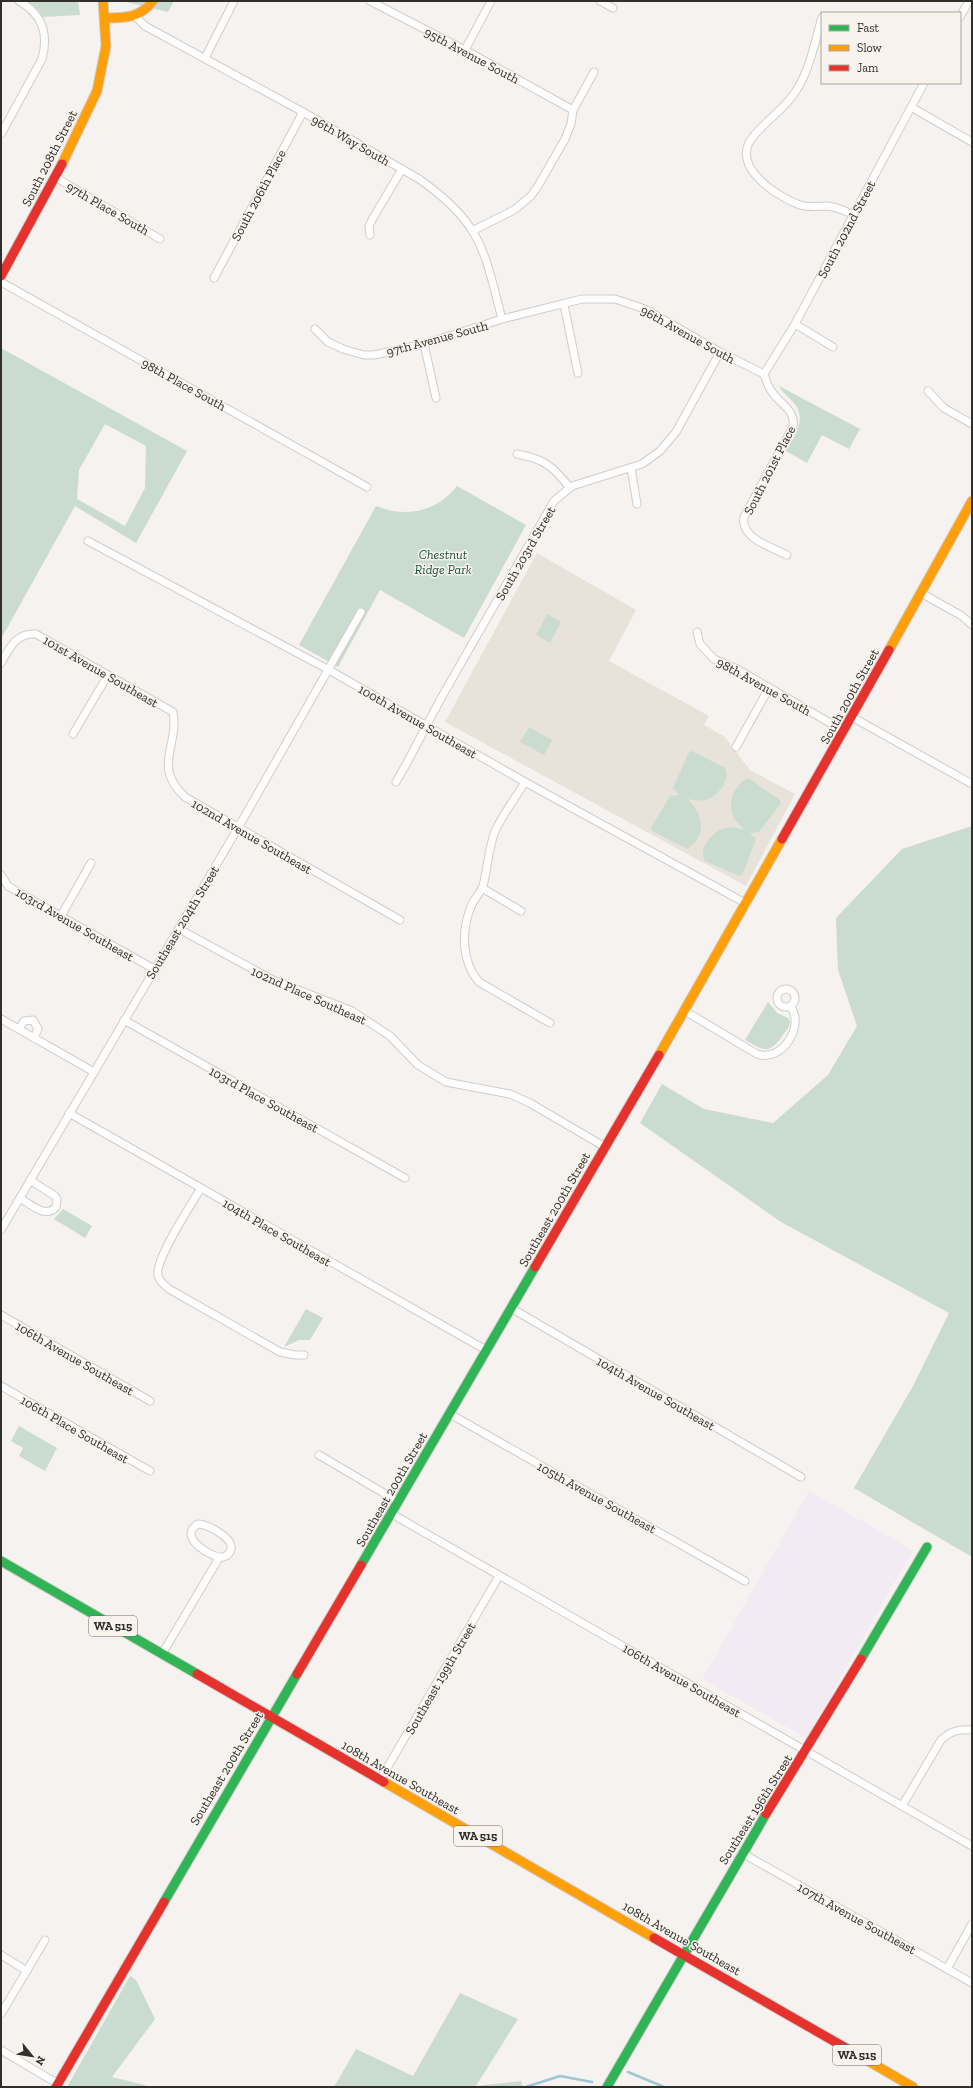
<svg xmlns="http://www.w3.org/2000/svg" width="973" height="2088" font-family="'Zilla Slab',serif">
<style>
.built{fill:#e7e3da}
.industrial{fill:#f3ebf4}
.green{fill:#cadccf;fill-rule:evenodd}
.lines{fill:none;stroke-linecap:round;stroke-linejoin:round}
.stream{stroke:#9dc7d2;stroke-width:2.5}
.street-casing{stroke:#d0cecc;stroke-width:9}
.fast-casing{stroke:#d0cecc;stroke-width:11}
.slow-casing{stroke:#d0cecc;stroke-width:11}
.jam-casing{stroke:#d0cecc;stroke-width:11}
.street{stroke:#fefdfd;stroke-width:7}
.fast{stroke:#30b455;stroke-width:9}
.slow{stroke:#ff9f0a;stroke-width:9}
.jam{stroke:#e5322d;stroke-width:9}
.labels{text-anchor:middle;stroke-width:3;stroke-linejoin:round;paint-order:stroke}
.shield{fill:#f8f3ec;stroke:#6d6a66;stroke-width:1}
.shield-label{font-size:12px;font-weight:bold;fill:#312f2c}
.street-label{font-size:13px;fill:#312f2c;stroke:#f8f3ec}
.park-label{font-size:13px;font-style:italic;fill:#1a5639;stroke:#f8f3ec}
</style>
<rect width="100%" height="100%" fill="#f5f2ef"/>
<!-- built -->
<path class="built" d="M537,553L636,610L609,661L709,716L704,725L724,736L750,770L795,794L746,886L445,722Z"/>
<!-- industrial -->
<path class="industrial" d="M809,1491L913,1550L806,1738L702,1679Z"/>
<!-- green -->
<g class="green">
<path d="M28,1H78L80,15L42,17L39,11Z"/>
<path d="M122,1H174L168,12Z"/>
<path d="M1,348L187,451L136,543L75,506L1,639ZM105,424L146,446L145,488L125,526L77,499L79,470Z"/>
<path d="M779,386L860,429L849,449L822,435L807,463L786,451C795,436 808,418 793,402C788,396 783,393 779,386Z"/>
<path d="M457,486L526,525L464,638L380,590L338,667L299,645L376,506C406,518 437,512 457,486Z"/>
<path d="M547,614L561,622L550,643L536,635Z"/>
<path d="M529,727L552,740L544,755L520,742Z"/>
<path d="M692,751L725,768C731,779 719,794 709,799C701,802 694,800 687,799C703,812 708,836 687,849L652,831L651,828L670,796L680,795L673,788L689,752Z"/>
<path d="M748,778L780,800L781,803L759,832L750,833L756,839L742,875L739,876L705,861C697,848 714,830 726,828C733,827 739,828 745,830C740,825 734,820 732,813C728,800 736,783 748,778Z"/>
<path d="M972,826V1557L854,1488L913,1386L949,1313L781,1222L640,1123L662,1084L704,1109L773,1123L828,1075L857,1026L838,970L836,918L902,849Z"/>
<path d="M768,1002L777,1013L788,1018L790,1021C790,1026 786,1031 783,1035C769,1055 765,1051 745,1040Z"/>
<path d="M63,1209L92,1226L85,1238L54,1219Z"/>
<path d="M306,1309L323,1318L310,1340H299L284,1347Z"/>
<path d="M19,1426L57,1448L45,1471L19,1456L23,1448L11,1441Z"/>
<path d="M130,1976L136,1980L155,2019L112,2077L145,2085L146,2087H67Z"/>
<path d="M460,1993L518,2019L476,2086L521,2081L523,2087H334L356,2049L413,2076Z"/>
</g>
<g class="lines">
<!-- stream -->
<g class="stream">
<path d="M628,2072L664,2087"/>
<path d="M526,2087L560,2076L592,2082"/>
</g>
<defs>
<g id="street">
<path d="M370,1L465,50L573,110"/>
<path d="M600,1L613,8"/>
<path d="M136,17L145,26L303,112L419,179C482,223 484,250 502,319"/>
<path d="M822,17C815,42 810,69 796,91C784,110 765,121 752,138C730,167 778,197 800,205C809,208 818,206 827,206C837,207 844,210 853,215"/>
<path d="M960,17L969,1"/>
<path d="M465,50L491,1"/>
<path d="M205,58L234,1"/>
<path d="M911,107L972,142"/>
<path d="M1,134L42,59C49,33 42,14 19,1"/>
<path d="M55,177L160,239"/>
<path d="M474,230L514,210L531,196L538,186L565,139L571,124L573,110L594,72"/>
<path d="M370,235L369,226L373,218L402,169"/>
<path d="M214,278L303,112"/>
<path d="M1,282L367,487"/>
<path d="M564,305L578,373"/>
<path d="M795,324L833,347"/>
<path d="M315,329L328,342L343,349L364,355H374L424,344L502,319L582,299H615L645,309L720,352L764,374"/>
<path d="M424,344L436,398"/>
<path d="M764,374L795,324L924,83"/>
<path d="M764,374C766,380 768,387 772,392C780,404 796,410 793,427L744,517C740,538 771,547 787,555"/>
<path d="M928,391L944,408L972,424"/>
<path d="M517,454C544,459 553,466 570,488"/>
<path d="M631,468L637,504"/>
<path d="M88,541L329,670L525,782L747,904"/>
<path d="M921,593L962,616L972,625"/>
<path d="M697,632L700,644L714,659L737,669L844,731"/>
<path d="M1,663C10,647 16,633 36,634L173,712C179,747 152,766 185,797L400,920"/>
<path d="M852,717L972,784"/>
<path d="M73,734L108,675"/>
<path d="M736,747L769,688"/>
<path d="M396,782C415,750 430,717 448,686C483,624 519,563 554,501L572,486L642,464L660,451L676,432L720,352"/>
<path d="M525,782C516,797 504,813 496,829C488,847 488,867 483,886C481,892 475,898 472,904C461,929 461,961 479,982L550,1023"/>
<path d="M1,875L8,886L18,892L154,969"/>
<path d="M482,888L521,911"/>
<path d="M61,916L91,863"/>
<path d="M179,929L273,980L352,1011L390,1036L418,1065L446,1082L510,1094L530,1103L605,1147"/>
<circle cx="786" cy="998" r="9"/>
<path d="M685,1011L757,1054C782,1063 806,1025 790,1006"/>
<path d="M1,1019L94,1072"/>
<path d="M124,1020L405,1178"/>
<path d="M19,1029L24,1021L33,1020L38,1029L34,1038"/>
<path d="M69,1113L486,1350"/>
<path d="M201,1188C191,1205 155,1259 158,1275C159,1282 165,1285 169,1289L280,1352L295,1355H304"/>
<path d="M20,1198C30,1204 46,1219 56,1207L57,1199L55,1196L30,1180"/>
<path d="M1,1230L238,828L361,612"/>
<path d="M511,1308L801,1477"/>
<path d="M1,1315L150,1401"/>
<path d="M1,1386L150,1471"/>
<path d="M450,1414L745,1581"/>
<path d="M319,1455L399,1502"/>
<path d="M392,1514L972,1846"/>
<path d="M198,1524C207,1524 234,1538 231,1549C230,1554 227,1556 223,1557C213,1559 176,1537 198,1524Z"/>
<path d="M162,1654L219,1558"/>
<path d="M380,1780L499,1576"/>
<path d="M902,1806L941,1740C951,1731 958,1729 972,1730"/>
<path d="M742,1853L972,1983"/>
<path d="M1,1955L27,1971"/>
<path d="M947,1969L972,1924"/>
<path d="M1,2014L45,1940"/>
<path d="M1,2050L58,2084"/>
</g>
<g id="fast">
<path d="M1,1561L197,1674"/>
<path d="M361,1565L535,1267"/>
<path d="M861,1659L927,1547"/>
<path d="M164,1902L297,1674"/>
<path d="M607,2087L766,1814"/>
</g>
<g id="slow">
<path d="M105,18C125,18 140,18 153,1"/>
<path d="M62,164L97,91L106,46L103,1"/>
<path d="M889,650L972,501"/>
<path d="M659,1055L782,839"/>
<path d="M384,1782L654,1938"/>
<path d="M858,2055L913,2087"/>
</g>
<g id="jam">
<path d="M1,276L62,164"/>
<path d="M782,839L889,650"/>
<path d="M535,1267L659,1055"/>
<path d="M197,1674L384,1782"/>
<path d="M297,1674L361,1565"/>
<path d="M766,1814L861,1659"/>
<path d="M654,1938L858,2055"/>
<path d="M56,2087L164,1902"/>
</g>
</defs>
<!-- street casing -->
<use href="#street" class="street-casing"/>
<!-- fast casing -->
<use href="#fast" class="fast-casing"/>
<!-- slow casing -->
<use href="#slow" class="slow-casing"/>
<!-- jam casing -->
<use href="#jam" class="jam-casing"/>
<!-- street -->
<use href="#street" class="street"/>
<!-- fast -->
<use href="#fast" class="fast"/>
<!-- slow -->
<use href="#slow" class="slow"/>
<!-- jam -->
<use href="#jam" class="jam"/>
</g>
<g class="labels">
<!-- shield labels -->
<g class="shield">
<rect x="89" y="1616" width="48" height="20" rx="3"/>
<rect x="454" y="1826" width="48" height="20" rx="3"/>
<rect x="833" y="2045" width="48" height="20" rx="3"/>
</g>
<g class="shield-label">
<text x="113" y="1630">WA 515</text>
<text x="478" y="1840">WA 515</text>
<text x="857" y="2059">WA 515</text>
</g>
<!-- street labels -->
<g class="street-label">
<text transform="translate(472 55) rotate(28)" y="5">95th Avenue South</text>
<text transform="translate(351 140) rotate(30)" y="5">96th Way South</text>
<text transform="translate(49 158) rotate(-63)" y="5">South 208th Street</text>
<text transform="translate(258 195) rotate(-62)" y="5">South 206th Place</text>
<text transform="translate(108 208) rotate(30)" y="5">97th Place South</text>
<text transform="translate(846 229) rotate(-62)" y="5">South 202nd Street</text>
<text transform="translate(688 334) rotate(29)" y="5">96th Avenue South</text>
<text transform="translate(437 338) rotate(-15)" y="5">97th Avenue South</text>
<text transform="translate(184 384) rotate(29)" y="5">98th Place South</text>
<text transform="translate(769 470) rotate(-63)" y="5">South 201st Place</text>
<text transform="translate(525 553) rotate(-60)" y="5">South 203rd Street</text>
<text transform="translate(101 671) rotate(30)" y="5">101st Avenue Southeast</text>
<text transform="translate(764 686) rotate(29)" y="5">98th Avenue South</text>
<text transform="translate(849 696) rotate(-61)" y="5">South 200th Street</text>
<text transform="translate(418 721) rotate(30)" y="5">100th Avenue Southeast</text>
<text transform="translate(252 836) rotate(30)" y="5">102nd Avenue Southeast</text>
<text transform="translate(182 922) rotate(-59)" y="5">Southeast 204th Street</text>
<text transform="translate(75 924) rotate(30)" y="5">103rd Avenue Southeast</text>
<text transform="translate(309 995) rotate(24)" y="5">102nd Place Southeast</text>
<text transform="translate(264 1099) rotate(29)" y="5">103rd Place Southeast</text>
<text transform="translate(554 1209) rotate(-60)" y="5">Southeast 200th Street</text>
<text transform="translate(277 1232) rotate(30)" y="5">104th Place Southeast</text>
<text transform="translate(75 1358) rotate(30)" y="5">106th Avenue Southeast</text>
<text transform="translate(656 1393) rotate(30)" y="5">104th Avenue Southeast</text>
<text transform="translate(75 1429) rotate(30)" y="5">106th Place Southeast</text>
<text transform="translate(391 1489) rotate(-60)" y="5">Southeast 200th Street</text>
<text transform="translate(597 1497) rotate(29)" y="5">105th Avenue Southeast</text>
<text transform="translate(440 1678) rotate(-60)" y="5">Southeast 199th Street</text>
<text transform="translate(682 1680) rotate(30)" y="5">106th Avenue Southeast</text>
<text transform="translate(226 1768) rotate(-59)" y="5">Southeast 200th Street</text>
<text transform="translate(401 1777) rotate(30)" y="5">108th Avenue Southeast</text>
<text transform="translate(755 1809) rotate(-58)" y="5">Southeast 196th Street</text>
<text transform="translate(857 1918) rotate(29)" y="5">107th Avenue Southeast</text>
<text transform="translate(682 1938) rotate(30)" y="5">108th Avenue Southeast</text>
</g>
<!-- park labels -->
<g class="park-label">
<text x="443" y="559">Chestnut<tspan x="443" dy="15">Ridge Park</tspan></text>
</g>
</g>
<!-- border -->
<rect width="973" height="2088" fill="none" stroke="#312f2c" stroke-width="4"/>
<!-- legend -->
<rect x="821" y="12" width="140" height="72" fill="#f8f3ec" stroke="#a8a59f"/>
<rect x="829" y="25" width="20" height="6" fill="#30b455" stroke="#a8a59f"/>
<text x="857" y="32" font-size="12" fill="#312f2c">Fast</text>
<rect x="829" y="45" width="20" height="6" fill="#ff9f0a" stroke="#a8a59f"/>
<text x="857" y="52" font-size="12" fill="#312f2c">Slow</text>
<rect x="829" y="65" width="20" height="6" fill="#e5322d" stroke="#a8a59f"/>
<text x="857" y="72" font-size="12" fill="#312f2c">Jam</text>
<!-- north arrow -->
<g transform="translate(32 2056) rotate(120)" stroke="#f8f3ec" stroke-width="3" paint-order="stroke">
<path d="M0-3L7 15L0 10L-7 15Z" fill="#312f2c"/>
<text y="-6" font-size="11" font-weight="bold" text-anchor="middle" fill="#312f2c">N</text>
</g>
</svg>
